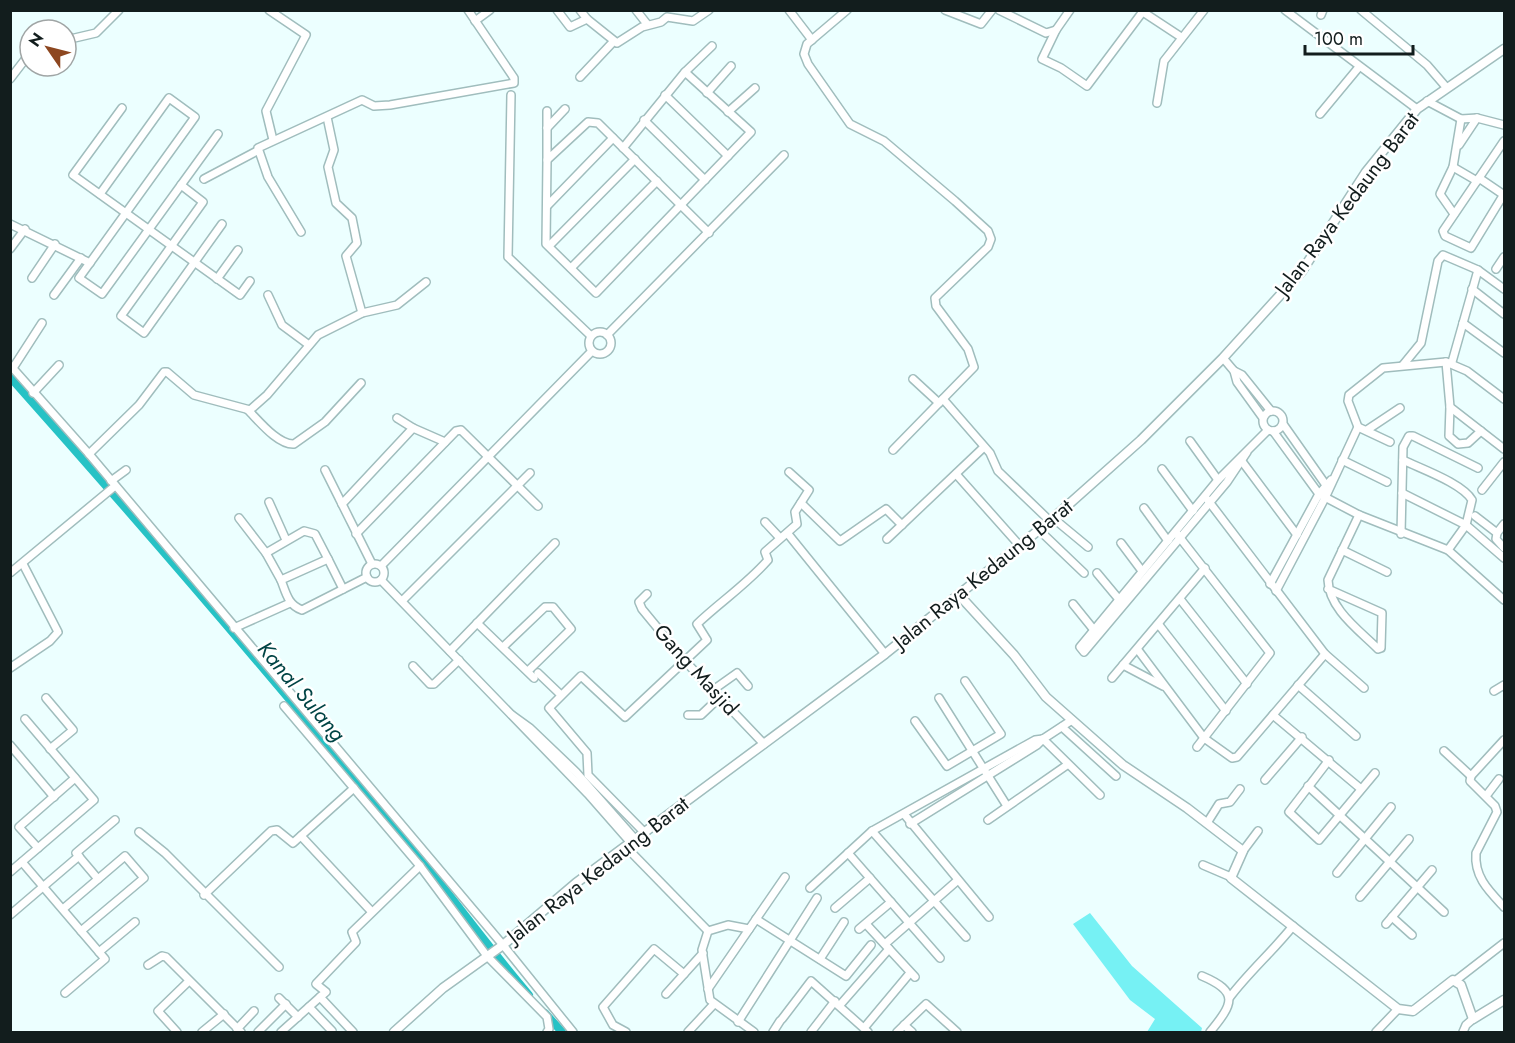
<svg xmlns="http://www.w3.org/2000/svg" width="1515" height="1043" font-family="Jost,sans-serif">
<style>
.green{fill:#76f1f4}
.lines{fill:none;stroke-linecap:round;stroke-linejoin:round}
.canal{stroke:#27c2c5;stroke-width:8}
.minor-casing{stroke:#a0bdbd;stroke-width:10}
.tertiary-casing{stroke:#a0bdbd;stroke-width:11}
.minor{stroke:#fff;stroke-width:7}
.tertiary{stroke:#fff;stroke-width:8}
.labels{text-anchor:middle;stroke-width:5;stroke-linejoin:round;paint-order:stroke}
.street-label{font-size:21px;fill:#121d1d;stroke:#fff}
.water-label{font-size:22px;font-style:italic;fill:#004445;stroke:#fff}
</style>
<rect width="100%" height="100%" fill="#ecffff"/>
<!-- green -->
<path class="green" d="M1090,913L1132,966L1202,1028L1201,1032H1147L1155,1019L1130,1000L1073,924Z"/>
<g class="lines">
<!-- canal -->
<g class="canal">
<path d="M10,377C147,531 281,687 411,846C451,896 488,947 529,995"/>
<path d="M545,1013L562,1032"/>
</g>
<defs>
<g id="minor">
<path d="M269,10L306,35L266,111L273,140"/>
<path d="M557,10L570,27L587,19L617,43L642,27L661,22L667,17L693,21L709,10"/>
<path d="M580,10L587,19"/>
<path d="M636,10L647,24"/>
<path d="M789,10L812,40"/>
<path d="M847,10L807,44L804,54L808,64L850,124L884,141L955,201L988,231L991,239L988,247L935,298L936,306L968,349L974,367L893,450"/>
<path d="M945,10L981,24L992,10"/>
<path d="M999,10L1046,33L1056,30"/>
<path d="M1070,10L1056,30L1042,59L1061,68L1087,86L1144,10"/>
<path d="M1285,10L1417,109"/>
<path d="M1361,10L1427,65L1446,87"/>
<path d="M1143,12L1181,37"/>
<path d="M1321,15L1323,10"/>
<path d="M475,21L490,10"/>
<path d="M66,40L96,33L119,10"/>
<path d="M685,72L712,46"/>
<path d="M580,77L613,42"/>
<path d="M10,79L30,53"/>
<path d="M707,93L731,66"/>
<path d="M511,95L508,257L591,336"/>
<path d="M665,95L728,156"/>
<path d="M1427,101L1461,119L1477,118L1504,125"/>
<path d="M1157,103L1164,61L1204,10"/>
<path d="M122,108L73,175L240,295L250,281"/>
<path d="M547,111V160L588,122L598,123L709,233"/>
<path d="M728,112L755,88"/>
<path d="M1320,114L1359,67"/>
<path d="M327,117L334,150L328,167L336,203L352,218L357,243L346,256L362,313"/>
<path d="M644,120L705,180"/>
<path d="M547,128L565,109"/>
<path d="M1504,141L1443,231L1445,236L1471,248L1504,194"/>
<path d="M1459,145L1477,118"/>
<path d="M547,160L546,244L596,293L751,132L685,72L623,148"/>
<path d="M1453,167L1477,181"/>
<path d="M1479,178L1504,195"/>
<path d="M204,179L257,151"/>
<path d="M181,185L203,202L121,316L144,333L222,224"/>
<path d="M100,194L169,98L195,117L79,278L102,294L218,134"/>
<path d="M547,206L613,138"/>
<path d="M1454,214L1440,194L1453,167L1461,119"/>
<path d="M10,224L90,263"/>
<path d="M301,232L268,177L258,148L362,100L374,106L390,105L514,83V78L468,10"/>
<path d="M549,246L635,159"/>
<path d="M10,249L25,229"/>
<path d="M571,268L657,181"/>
<path d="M1496,269L1504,257"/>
<path d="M32,278L55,244"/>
<path d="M217,279L238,250"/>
<path d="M1472,289L1504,314"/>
<path d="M54,295L81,258"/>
<path d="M268,295L282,325L309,345"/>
<path d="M1463,323L1504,353"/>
<circle cx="600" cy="343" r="11"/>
<path d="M607,335L784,155"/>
<path d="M1223,358L1234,371L1237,382L1263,418"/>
<path d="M1446,362L1450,407L1504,449"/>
<path d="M1452,362L1478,270"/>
<path d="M10,365L89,454L503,945L573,1032"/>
<path d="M1403,365L1421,343L1438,261L1443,255L1478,270L1504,289"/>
<path d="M13,368L42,323"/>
<path d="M1234,371L1242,375L1271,411"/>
<path d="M913,379L939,403"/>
<path d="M33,393L59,365"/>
<path d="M943,399L990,453L998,471L1050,521"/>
<path d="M1450,407L1449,436L1458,444L1468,443L1481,431"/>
<path d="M248,410C259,421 278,445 294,444L325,422L361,383"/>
<circle cx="1273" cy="421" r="10"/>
<path d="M397,418L413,428"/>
<path d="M1283,424L1328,488"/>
<path d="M1367,430L1400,408"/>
<path d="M1273,431L1319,494L1359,515L1448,550L1504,600"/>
<path d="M1190,441L1218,480"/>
<path d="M1390,442L1358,427L1348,401L1349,395L1383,368L1446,362L1467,371L1504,399"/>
<path d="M1247,452L1227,482L1084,652L1080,647L1218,480L1268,430"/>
<path d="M89,454L139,405L164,372H167L194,395L250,410L267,395L318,335L362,313L397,305L426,282"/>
<path d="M1241,460L1297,535"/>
<path d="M1342,460L1387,482"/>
<path d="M1162,469L1193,511"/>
<path d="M325,470L372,564"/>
<path d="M956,474L1020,546"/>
<path d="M111,481L126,470"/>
<path d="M1482,490L1504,462"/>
<path d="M1402,493L1466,525L1472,500C1462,483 1421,469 1403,460"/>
<path d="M1207,499L1325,654L1364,688"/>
<path d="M269,502L286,540"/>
<path d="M801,503L840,541L886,509L902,525"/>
<path d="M342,504L413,428L445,442"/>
<path d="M1144,508L1168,541"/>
<path d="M1475,516L1497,533L1496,539L1504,548"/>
<path d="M239,518L266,553L304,531L315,534L328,559L281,580C286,593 288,605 302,610L367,577"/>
<path d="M1053,518L1088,547"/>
<path d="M765,522L780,538"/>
<path d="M1039,530L1084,573"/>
<path d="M1497,533L1504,524"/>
<path d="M356,534L456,431L461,430L538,506"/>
<path d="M788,534L885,654"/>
<path d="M1177,534L1270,653L1197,747"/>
<path d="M1401,534L1403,447L1409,436H1413L1478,468"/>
<path d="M887,539L984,447"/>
<path d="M1121,543L1142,571"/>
<path d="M1342,550L1387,572"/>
<path d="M1448,550L1466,525L1504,558"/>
<path d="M266,553L281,580"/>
<path d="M328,559L343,589"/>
<circle cx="375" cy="573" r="9"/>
<path d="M381,566L592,351"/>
<path d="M10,573L115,486"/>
<path d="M1097,573L1122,603"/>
<path d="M381,580L588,794L631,843"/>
<path d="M1270,584L1319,494L1331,480"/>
<path d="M1328,589L1382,613L1381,648L1378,649C1359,630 1329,609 1328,580L1359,515"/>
<path d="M1276,591L1325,498L1358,427"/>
<path d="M647,594L639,602L642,609L684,660L764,744"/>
<path d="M1180,599L1247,684"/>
<path d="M403,600L530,473"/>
<path d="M1073,604L1094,630"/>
<path d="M477,623L534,678"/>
<path d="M1159,625L1226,711"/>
<path d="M234,628L290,603"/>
<path d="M503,647L545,607H553L571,629L528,671"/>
<path d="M1138,650L1204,738L1232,758L1237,757L1325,654"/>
<path d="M450,651L555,543"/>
<path d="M1123,665L1163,686"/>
<path d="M413,666L430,684H434L459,660"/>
<path d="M10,668L50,641L58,632L23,564"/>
<path d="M538,673L561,695"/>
<path d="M1112,678L1205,568"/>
<path d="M1298,685L1356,736"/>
<path d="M713,690L737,673L748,686"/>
<path d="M1494,691L1504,685"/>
<path d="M46,698L73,730L50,749"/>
<path d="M939,698L1007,806"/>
<path d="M284,706L420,866L487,956L547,1017L549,1029L547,1032"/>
<path d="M512,715L530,728L576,772L635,839"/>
<path d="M688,715H701L720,697"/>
<path d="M1273,715L1361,789"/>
<path d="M915,721L947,766L1001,734L965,681"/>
<path d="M1062,727L1116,776"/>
<path d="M1043,739L1100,795"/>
<path d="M10,745L54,797"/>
<path d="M1444,751L1471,776L1504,740"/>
<path d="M1329,760L1289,812L1319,840L1375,773"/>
<path d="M1471,776L1470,781L1495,806L1497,812L1476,853C1474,877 1489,891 1504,907"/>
<path d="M1265,780L1302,737"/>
<path d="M1308,786L1444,912"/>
<path d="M1486,796L1499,779"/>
<path d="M904,814L989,917"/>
<path d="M988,820L1067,765"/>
<path d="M1207,823L1219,804L1230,802L1240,789"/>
<path d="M910,824L1037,745L1043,739L1072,720"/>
<path d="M872,831L966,937"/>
<path d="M139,832L165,853L279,967"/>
<path d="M644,832L588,775L587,753L549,708L581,676L625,717L707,640L697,624C720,602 746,585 768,560L765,552L797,524L795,512L809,490L789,472"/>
<path d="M301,836L371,911"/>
<path d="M626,847L708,931"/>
<path d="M38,848L19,827L75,778"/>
<path d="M1243,851L1258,831"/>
<path d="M848,853L940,958"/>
<path d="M22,862L105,959L65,993"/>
<path d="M1203,865L1231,877"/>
<path d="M10,872L94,800L25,719"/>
<path d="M1337,873L1391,807"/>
<path d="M98,879L76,853L115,820"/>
<path d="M810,888L872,831L1035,740L1043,739"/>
<path d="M204,895L271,831L277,830L293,843L354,788"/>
<path d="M1360,897L1409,839"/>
<path d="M835,908L870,878"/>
<path d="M63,909L125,856L144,878L81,931"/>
<path d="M10,915L79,856"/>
<path d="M756,919L846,976L871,945"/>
<path d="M866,924L915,977"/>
<path d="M1386,924L1392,917"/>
<path d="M749,929L728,925L708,931L702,950L710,1000L754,1032"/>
<path d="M859,929L891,902"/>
<path d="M1412,935L1392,917L1432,870"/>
<path d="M885,944L958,880"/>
<path d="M99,952L135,922"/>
<path d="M820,959L844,922"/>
<path d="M148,965L162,956L166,957L241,1032"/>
<path d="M1202,976C1240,992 1233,1004 1210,1032"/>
<path d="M1455,981L1504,943"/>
<path d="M708,989L785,877"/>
<path d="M666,994L703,953"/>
<path d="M320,997L326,992L316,984L356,942L352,932L420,866"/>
<path d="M1230,997C1249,972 1272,952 1293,926"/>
<path d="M279,998L298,1017"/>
<path d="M840,1005L889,949"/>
<path d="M309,1007L332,1031"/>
<path d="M782,1019L811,981L868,1032"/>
<path d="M738,1022L817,898"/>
<path d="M904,1025L912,1032"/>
<path d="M864,1028L910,973"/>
<path d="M237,1029L254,1011"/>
<path d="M177,1032L158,1011L189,981"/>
<path d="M202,1032L224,1014"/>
<path d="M258,1032L286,1004"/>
<path d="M281,1032L320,997L353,1032"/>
<path d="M626,1032L613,1025L603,1007L654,949L684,974"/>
<path d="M688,1032L714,1004"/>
<path d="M773,1032L780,1021"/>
<path d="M811,1032L835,1001"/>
<path d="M897,1032L926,1004L957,1032"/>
<path d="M1376,1032L1398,1009"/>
<path d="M1463,1032L1466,1025L1473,1019"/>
</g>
<g id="tertiary">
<path d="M960,596L1014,655L1046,697L1123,765L1187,808L1243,851L1231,878L1398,1009L1413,1011L1453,980L1461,985L1473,1019L1504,1000"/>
<path d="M394,1032L443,988L503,945L576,883L885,654L1050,521L1141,440L1223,358L1302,271L1366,172L1417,109L1504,49"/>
</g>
</defs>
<!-- minor casing -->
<use href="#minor" class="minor-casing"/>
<!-- tertiary casing -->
<use href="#tertiary" class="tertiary-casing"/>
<!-- minor -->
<use href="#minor" class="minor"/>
<!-- tertiary -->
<use href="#tertiary" class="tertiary"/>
</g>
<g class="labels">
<!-- street labels -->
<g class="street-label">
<text transform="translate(1347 204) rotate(-53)" y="7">Jalan Raya Kedaung Barat</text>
<text transform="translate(983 574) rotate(-39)" y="7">Jalan Raya Kedaung Barat</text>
<text transform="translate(696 670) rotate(48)" y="7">Gang Masjid</text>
<text transform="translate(598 870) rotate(-38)" y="7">Jalan Raya Kedaung Barat</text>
</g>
<!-- water labels -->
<g class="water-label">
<text transform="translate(302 691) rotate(50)" y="8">Kanal Sulang</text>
</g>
</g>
<!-- border -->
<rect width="1515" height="1043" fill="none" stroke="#121d1d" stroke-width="24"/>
<!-- north arrow -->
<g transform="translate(48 48) rotate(305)"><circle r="28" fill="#ffffff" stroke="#a0a5a5" stroke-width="1.5"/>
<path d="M0-4.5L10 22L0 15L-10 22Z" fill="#8d4720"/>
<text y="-9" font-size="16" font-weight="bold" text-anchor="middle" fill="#121d1d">N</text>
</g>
<!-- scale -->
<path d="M1305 45v9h108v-9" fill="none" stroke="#121d1d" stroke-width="3"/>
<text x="1314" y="45" font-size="18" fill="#121d1d" stroke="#ffffff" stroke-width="4.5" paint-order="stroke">100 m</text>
</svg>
